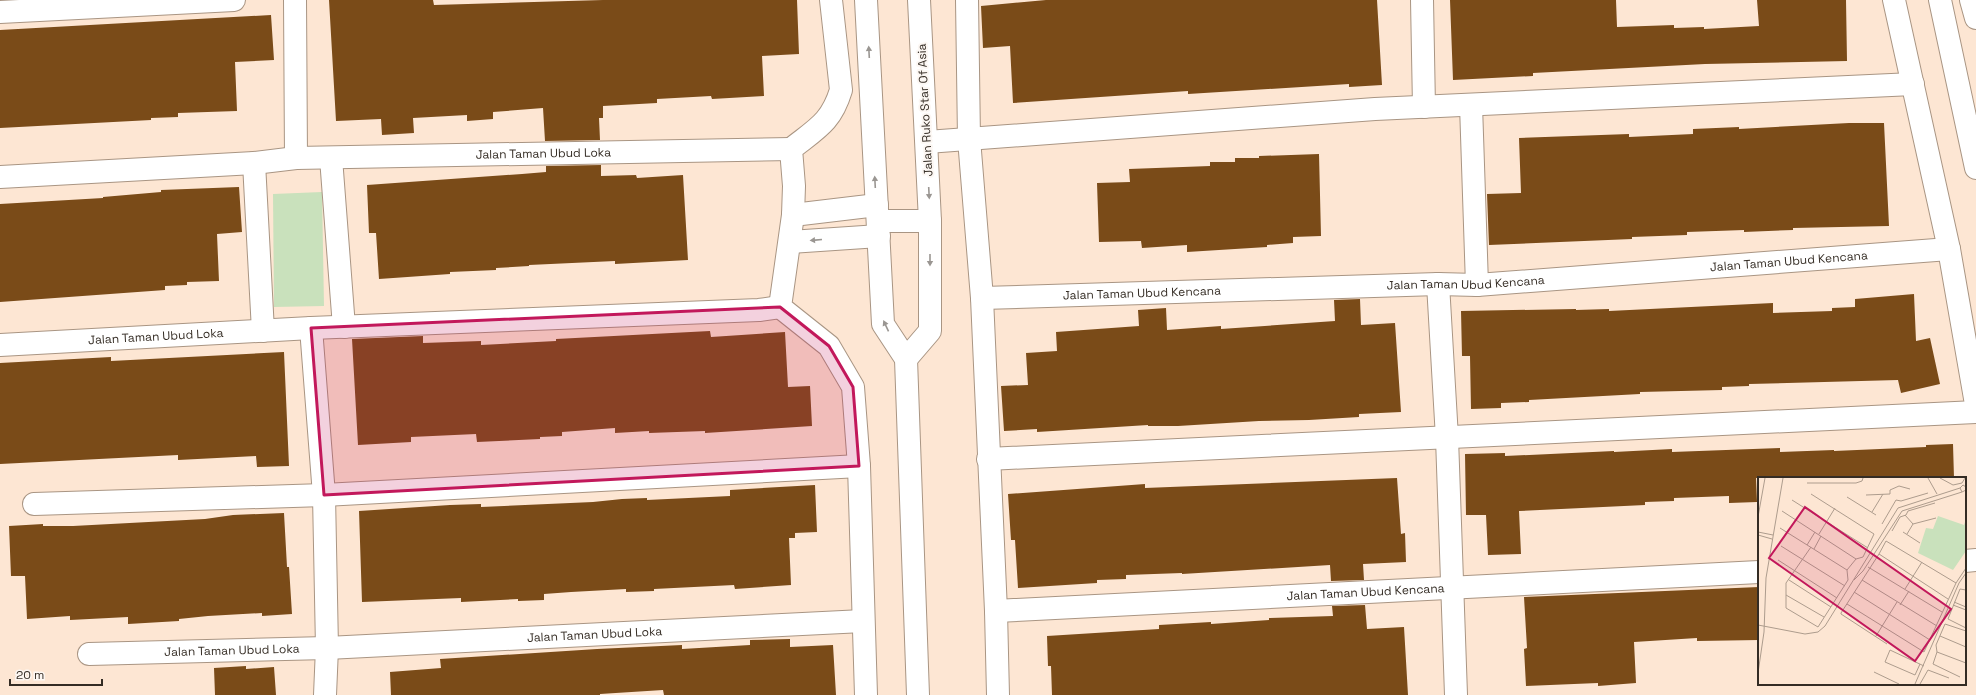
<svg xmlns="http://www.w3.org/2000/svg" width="1976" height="695" font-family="'Space Grotesk',sans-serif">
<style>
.green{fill:#c9e1bc}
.building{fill:#7a4b18}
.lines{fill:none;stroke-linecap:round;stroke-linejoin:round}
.minor-casing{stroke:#a99583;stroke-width:24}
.minor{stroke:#fff;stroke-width:22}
.oneway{fill:#9a9692}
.marked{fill:#c2185b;fill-opacity:0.2;stroke:#c2185b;stroke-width:3;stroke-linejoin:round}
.labels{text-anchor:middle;stroke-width:4;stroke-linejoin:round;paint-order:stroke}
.street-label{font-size:12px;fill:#342c24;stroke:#fcf7f3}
.inset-road{fill:none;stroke:#ad9c8d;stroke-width:1}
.view{fill:#c2185b;fill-opacity:0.15;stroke:#c2185b;stroke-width:2}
.inset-edge{fill:none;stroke:#342c24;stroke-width:2}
</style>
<rect width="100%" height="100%" fill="#fde6d3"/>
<!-- green -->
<path class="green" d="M322,192L324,306L274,307L273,194Z"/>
<!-- building -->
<g class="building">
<path d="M329,0H433L434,5L603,0H797L799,54L762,56L764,96L712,99L711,96L657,99V103L603,106V118H599L600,140L545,141L543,108L493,112V119L467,121V115L413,118L414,133L382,135L381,119L336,121Z"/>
<path d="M1046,0H1377L1382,85L1349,87V84L1188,94V91L1013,103L1010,46L983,48L981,6Z"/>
<path d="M1450,0H1616L1617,27L1674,25V28L1704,27V29L1759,26L1757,0H1846L1847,61L1705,64L1533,73V76L1453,80Z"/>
<path d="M271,15L274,60L235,62L237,111L178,113V117L151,118V120L0,128V30Z"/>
<path d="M1849,123H1884L1889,226L1793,228V230L1744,232V230L1687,232V235L1632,237V239L1489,245L1487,194L1521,193L1519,138L1629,134V137L1693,134V129L1739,127V129Z"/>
<path d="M1319,154L1321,236L1293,237V243L1267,245V247L1187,252V245L1142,248L1141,241L1099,242L1097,183L1130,182L1129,169L1210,166V162H1235V158H1259V156Z"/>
<path d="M601,165V176L636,175L637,178L683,175L688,260L615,264V261L529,265V266L496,268V270L450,272V274L379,279L376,233H369L367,185L522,174L546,172V166Z"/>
<path d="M239,187L242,232L217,234L219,281L187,282V285L165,286V290L0,302V204L103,198V197L161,192V190Z"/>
<path d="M1914,294L1916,341L1930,338L1940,384L1901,393L1898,380L1749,384V386L1722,387V390L1640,392V394L1529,400V402L1501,403V408L1471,409L1470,356H1462L1461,311L1576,309V310L1609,309V311L1773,303V313L1832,311V308L1855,307V299Z"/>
<path d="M1360,299L1361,325L1395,323L1401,412L1359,414V417L1309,420L1259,421L1178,426H1148V425L1037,432V429L1004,431L1001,386L1028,385L1026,353L1057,351L1056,332L1139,326L1138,310L1166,308L1167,330L1221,326V329L1335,321L1334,300Z"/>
<path d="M710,331L711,337L785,332L788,387L810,386L812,426L705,433V431L649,433V431L615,433V428L562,432V436L540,437V439L477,442L476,434L411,437V442L358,445L352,339L423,336V343L481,341V345L556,341V339Z"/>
<path d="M284,352L289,466L257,467L256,456L178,460V455L0,464V363L111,357V361Z"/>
<path d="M1953,444L1954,478H1756L1757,502L1729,503V496L1674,498V501L1645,502V505L1519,511L1521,554L1488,555L1486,515H1466L1465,454L1505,453V456L1614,451V452L1672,449V452L1780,448V452L1834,450V451L1926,447V445Z"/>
<path d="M1397,478L1401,534L1405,533L1406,562L1363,564L1364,580L1331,581L1330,565L1182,574V573L1126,575V579L1097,580V583L1018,588L1015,540H1011L1008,494L1145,484V488L1170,487Z"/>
<path d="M815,485L817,532L795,533V538H789L791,585L735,589L734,585L654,589V591L626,592V589L571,592L544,594V600L518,601V599L461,602V598L362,602L359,511L450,505L481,504V507L593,502L622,499L647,498V500L730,496V490Z"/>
<path d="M284,513L287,567H289L292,614L262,616V613L208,616L179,619V621L128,624V617L70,620V616L27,619L25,576H11L9,526L43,524V526H73L205,519L233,515Z"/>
<path d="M1759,587V640L1697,641V638L1634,642L1636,683L1598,686V683L1526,686L1524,649L1527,648L1524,597Z"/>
<path d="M1365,605L1367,629L1404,627L1408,695H1052L1051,666H1048L1047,636L1159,629V625L1211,622V624L1269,620V618L1333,616L1332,606Z"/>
<path d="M790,639V647L833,645L836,695H664L663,690L600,694V695H391L390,672L441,668L440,659L597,649L682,645V649L750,645V640Z"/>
<path d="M246,666V669L274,667L276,695H215L214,668Z"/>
</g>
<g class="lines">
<defs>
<g id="minor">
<path d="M295,0L296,158"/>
<path d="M831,0L841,90C831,123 816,129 791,149L794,186L793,215L780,307L829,346L853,387L859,466L866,695"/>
<path d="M866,0L883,324L906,359L918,695"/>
<path d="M967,0L969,139L982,298L996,611L998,695"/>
<path d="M1422,0L1424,107"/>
<path d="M1894,0L1949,249L1976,404"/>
<path d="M1940,0L1976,168"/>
<path d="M1971,0L1976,18"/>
<path d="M0,12L234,0"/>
<path d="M1471,105L1477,285"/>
<path d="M927,142L1375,109L1913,84"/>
<path d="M331,158L344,327"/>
<path d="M254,163L263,331"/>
<path id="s1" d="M0,177L254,163L296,158L791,149"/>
<path d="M793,215L877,205"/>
<path d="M878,221H930"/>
<path d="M790,242L879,236"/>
<path d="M1438,284L1447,438L1456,695"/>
<path id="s2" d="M982,298L1438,284L1477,285L1949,249"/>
<path d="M311,328L324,495L327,648L325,695"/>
<path id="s3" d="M0,345L311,328L759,310L780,307"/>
<path d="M906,359L930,331V221L919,0"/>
<path d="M988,459L1976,412"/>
<path d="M34,504L324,495L859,466"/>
<path d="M1965,561L1976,560"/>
<path id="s4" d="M996,611L1759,572"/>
<path id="s5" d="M89,654L327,648L863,621"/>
</g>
</defs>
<!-- minor casing -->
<use href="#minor" class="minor-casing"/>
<!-- minor -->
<use href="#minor" class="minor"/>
</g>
<!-- one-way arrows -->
<defs><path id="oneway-solid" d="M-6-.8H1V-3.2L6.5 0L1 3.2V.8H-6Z"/></defs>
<g class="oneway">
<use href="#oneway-solid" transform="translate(869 52) rotate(-93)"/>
<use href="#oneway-solid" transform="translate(875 182) rotate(-93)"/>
<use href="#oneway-solid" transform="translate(929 193) rotate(87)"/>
<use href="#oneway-solid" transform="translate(816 240) rotate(175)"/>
<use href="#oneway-solid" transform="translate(930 260) rotate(90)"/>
<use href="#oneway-solid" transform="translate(886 326) rotate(-115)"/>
</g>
<!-- marked area -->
<path class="marked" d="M780,307L829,346L853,387L859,466L324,495L311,328Z"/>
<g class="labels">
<!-- street labels -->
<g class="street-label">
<text transform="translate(925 110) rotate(-93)" y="4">Jalan Ruko Star Of Asia</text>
<text dy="4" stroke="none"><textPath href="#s1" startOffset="544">Jalan Taman Ubud Loka</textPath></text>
<text dy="4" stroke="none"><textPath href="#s2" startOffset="808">Jalan Taman Ubud Kencana</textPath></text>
<text dy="4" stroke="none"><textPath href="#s2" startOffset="484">Jalan Taman Ubud Kencana</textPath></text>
<text dy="4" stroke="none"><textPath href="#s2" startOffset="160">Jalan Taman Ubud Kencana</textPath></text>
<text dy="4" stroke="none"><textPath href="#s3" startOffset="156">Jalan Taman Ubud Loka</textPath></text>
<text dy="4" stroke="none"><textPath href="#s4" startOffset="370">Jalan Taman Ubud Kencana</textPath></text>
<text dy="4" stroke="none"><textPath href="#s5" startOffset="506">Jalan Taman Ubud Loka</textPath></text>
<text dy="4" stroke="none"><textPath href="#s5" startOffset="143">Jalan Taman Ubud Loka</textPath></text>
</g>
</g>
<!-- overview -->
<g transform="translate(1758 477)">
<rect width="208" height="208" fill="#fde6d3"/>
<path d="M180,39L206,48L208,42V74L195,93L160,76L168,51L175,52Z" fill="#c9e1bc"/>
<path class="inset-road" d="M170,1L179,17M182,1L195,8L204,6L207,1M49,6H98L104,4L105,1M208,10L205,8L202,11L204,15L208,13M53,17L116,57L105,80L98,82L89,93L90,103L60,150L28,131V106L53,70M132,17V13L141,9L152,12M108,18L132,17M89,20L118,38M34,23L110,71M138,23L143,24L170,16M24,34L98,82M114,35L125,17M147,38L155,47M0,40L7,1M124,47L138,23M22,51L89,93M134,54L142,40L148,38L150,34L177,26M0,55L15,58M145,55L162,66M61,57L77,31M149,57L155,47L178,41M0,58L14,62M49,68L57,55M23,69L87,109M56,72L63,59M121,77L190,122M20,83L79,121M110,90L184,135M31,103L73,130M96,103L105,94L144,34L204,15M104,103L179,149M198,106L208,91M147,112L164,85M208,113L202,112L190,142L208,151M96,115L172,163M28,118L66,140M196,125L208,130M89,127L166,175L198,106L128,64L121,77L83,136V137L129,167M142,128L151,114M195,128L208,133M0,148L47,157L60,155L67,149L140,31L202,11M118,159L139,125M182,159L208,170M179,175L208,186M162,187L157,198L127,185L132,173L166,189M116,195L141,207M0,196L6,155L8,101L25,1M202,200L175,187L179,175L178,168L187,147L208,154M157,207L201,106L208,96M162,207L170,193L191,201"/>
<path class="view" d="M47,30L193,132L157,184L11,81Z"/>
<rect width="208" height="208" class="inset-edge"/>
</g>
<!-- scale -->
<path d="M10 679v6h92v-6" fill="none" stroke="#342c24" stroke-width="2"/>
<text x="16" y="679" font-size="12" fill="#342c24" stroke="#fcf7f3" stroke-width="3" paint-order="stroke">20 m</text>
</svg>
